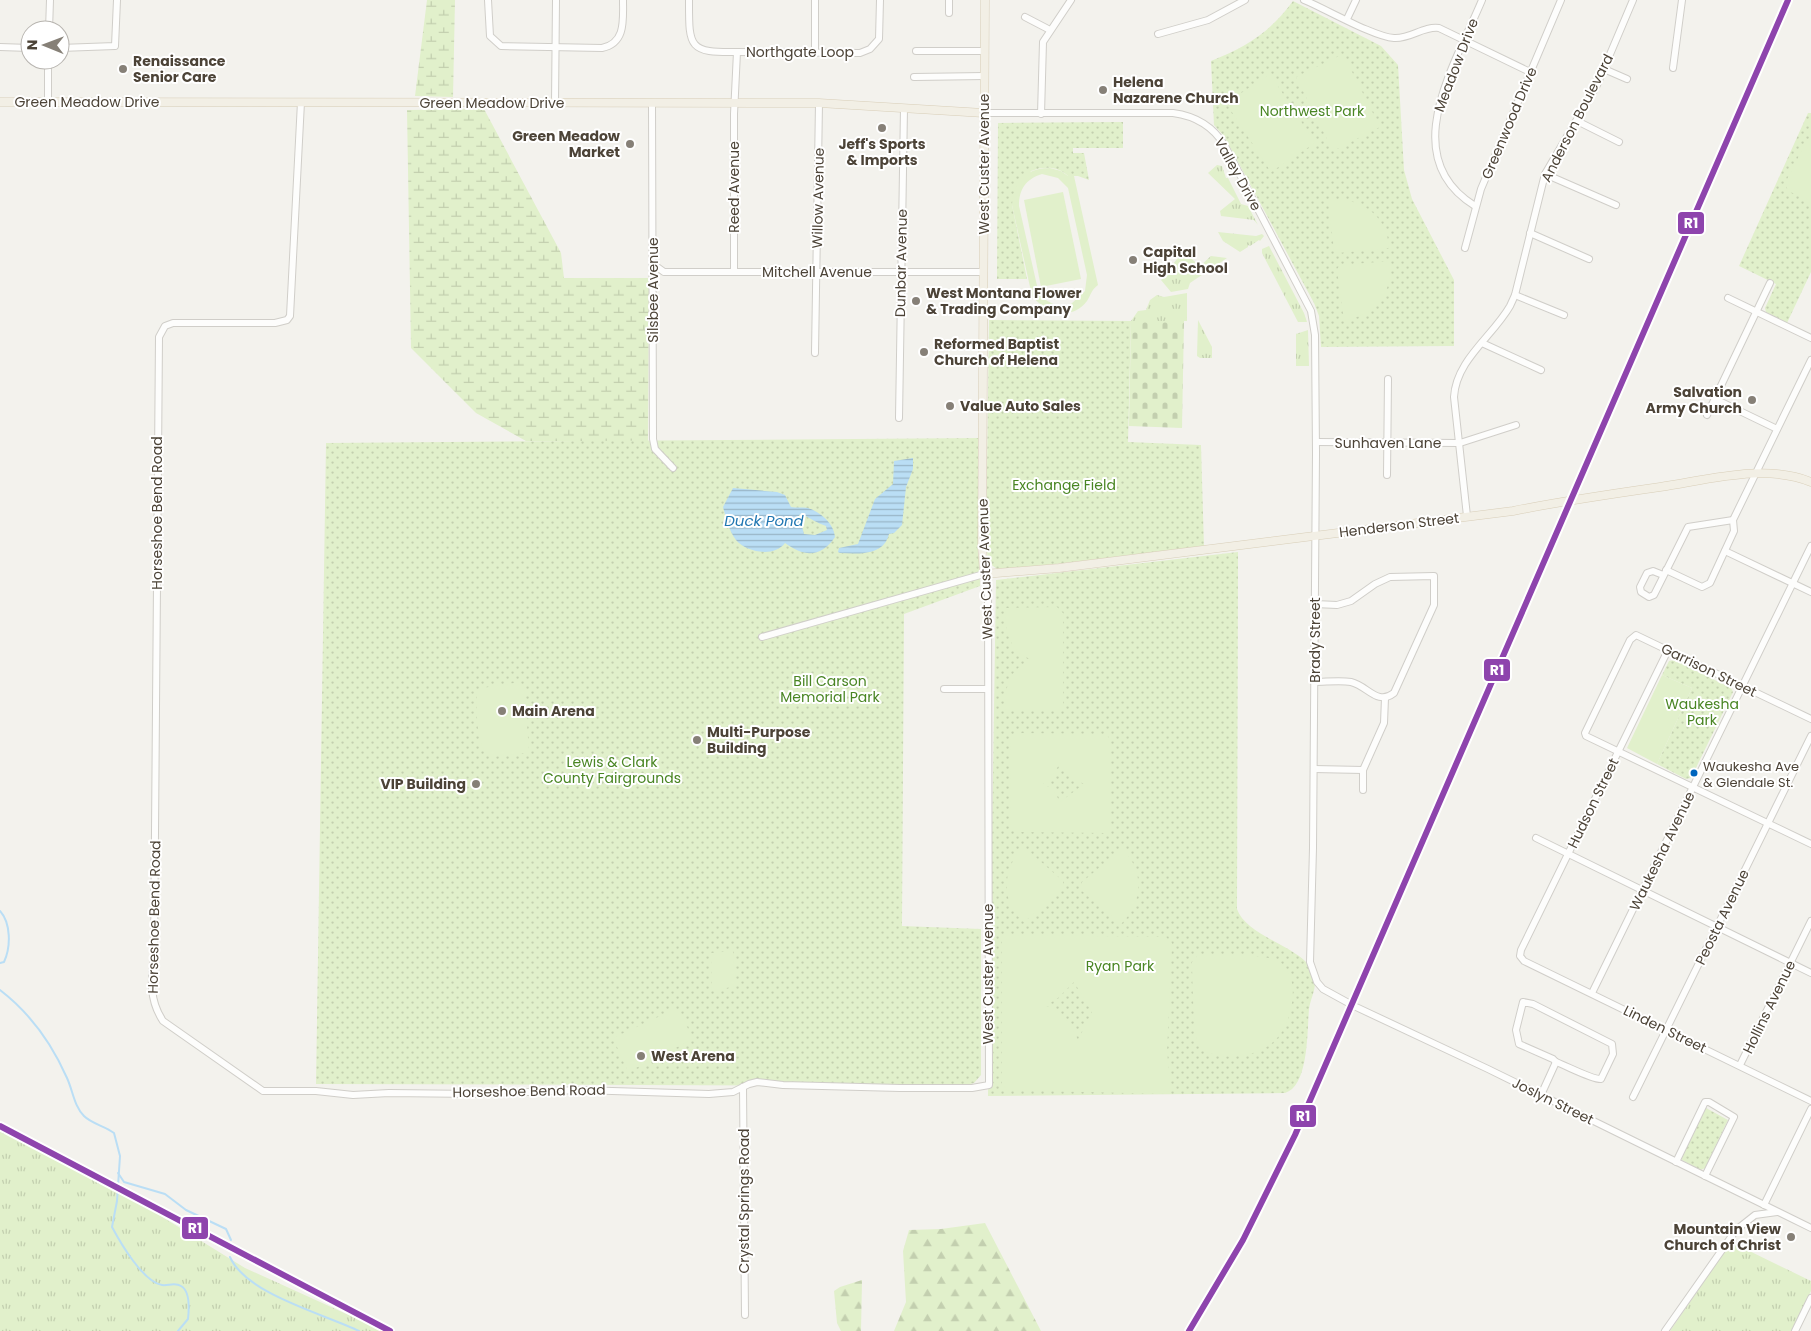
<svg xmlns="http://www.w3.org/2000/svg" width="1811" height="1331" font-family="Poppins,sans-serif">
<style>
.grass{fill:url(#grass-tufts)}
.forest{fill:url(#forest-firs)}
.wetland{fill:url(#wetland-marsh)}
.cemetery{fill:url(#cemetery-stones)}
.park{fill:url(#park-dots)}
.garden{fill:#e1f0cb;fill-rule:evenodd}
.water{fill:url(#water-rules);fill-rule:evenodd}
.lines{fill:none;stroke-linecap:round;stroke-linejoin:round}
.stream{stroke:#badef5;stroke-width:2}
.minor-casing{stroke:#d0cec9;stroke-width:8}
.major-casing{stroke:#d8ceb8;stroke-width:9}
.minor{stroke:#fdfdfc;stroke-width:6}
.major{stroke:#f2efe5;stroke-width:8}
.rail-1-casing{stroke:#fff;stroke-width:10}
.rail-1{stroke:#8e44ad;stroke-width:6}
.poi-dot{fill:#868077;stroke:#fff;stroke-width:2}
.bus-dot{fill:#0065bd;stroke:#fff;stroke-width:2}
.labels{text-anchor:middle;stroke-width:4;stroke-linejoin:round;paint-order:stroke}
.bus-label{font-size:13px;fill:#4c4337;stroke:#fff;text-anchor:start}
.street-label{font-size:14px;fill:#4c4337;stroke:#fff}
.poi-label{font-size:14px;font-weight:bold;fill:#4c4337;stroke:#fff;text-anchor:start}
.park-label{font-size:14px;fill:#498523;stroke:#fff}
.water-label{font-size:15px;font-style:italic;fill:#2177b2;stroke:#fff}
.line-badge{stroke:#fff;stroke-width:2}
.badge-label{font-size:14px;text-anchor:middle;font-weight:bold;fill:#fff}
</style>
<defs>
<pattern id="grass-tufts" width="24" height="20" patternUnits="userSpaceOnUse" patternTransform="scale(1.25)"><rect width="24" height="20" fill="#e1f0cb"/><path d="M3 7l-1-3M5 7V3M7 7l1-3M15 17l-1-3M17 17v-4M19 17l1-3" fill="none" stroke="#c3cfaf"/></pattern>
<pattern id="forest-firs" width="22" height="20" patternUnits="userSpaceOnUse" patternTransform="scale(1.25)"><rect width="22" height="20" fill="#e1f0cb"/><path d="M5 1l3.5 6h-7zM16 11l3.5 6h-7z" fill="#c3cfaf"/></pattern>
<pattern id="wetland-marsh" width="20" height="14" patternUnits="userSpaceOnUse" patternTransform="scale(1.25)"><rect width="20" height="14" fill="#e1f0cb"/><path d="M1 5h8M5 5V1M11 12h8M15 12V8" fill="none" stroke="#c3cfaf"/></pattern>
<pattern id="cemetery-stones" width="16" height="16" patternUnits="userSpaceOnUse" patternTransform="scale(1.25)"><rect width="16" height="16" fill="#e1f0cb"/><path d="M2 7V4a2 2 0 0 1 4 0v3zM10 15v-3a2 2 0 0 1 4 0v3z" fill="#c3cfaf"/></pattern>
<pattern id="park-dots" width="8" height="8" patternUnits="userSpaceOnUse" patternTransform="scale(1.25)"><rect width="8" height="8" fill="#e1f0cb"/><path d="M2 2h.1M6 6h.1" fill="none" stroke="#c3cfaf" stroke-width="1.8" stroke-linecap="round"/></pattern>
<pattern id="water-rules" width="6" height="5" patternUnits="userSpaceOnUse" patternTransform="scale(1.25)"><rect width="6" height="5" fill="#badef5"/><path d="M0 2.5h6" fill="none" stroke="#99b6c7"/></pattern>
</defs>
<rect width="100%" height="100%" fill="#f3f2ed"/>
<!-- grass -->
<g class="grass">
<path d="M1217,165L1222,166L1226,178H1228L1241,204L1248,206L1258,225L1254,220L1221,216L1220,211L1235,199L1208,173Z"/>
<path d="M1218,232L1256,236L1262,234L1264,236L1260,241L1259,240L1250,246L1248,245V247L1240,252L1223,241Z"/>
<path d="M1269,246L1304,313L1307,322H1298L1262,253V249Z"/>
<path d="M1181,254L1187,255L1200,266L1211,256L1227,258L1190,283L1188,289L1171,292L1161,280L1175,267L1173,264Z"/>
<path d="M1187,293V321H1131L1138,311L1146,310L1150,300L1157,295L1164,297Z"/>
<path d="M1198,320L1212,347V358H1200L1197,356Z"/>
<path d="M1308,330L1309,366H1296V334Z"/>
<path d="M0,1127L117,1189L245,1268L384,1331H0Z"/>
<path d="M1731,1242L1811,1281V1291L1791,1331H1670Z"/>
</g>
<!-- forest -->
<g class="forest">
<path d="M985,1223L1041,1331H894L906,1302L903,1251L909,1230L941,1229Z"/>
<path d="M862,1280L861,1331H841L837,1323L834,1291L840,1287Z"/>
</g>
<!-- wetland -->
<g class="wetland">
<path d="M427,0H455L453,97L415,96Z"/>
<path d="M484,109L561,253L564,278H649L648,441H526L476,413L411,348L407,110Z"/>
</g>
<!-- cemetery -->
<path class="cemetery" d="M1131,321H1184L1182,428L1129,426Z"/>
<!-- park -->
<g class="park">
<path d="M1293,1L1381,46L1398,65L1404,170L1412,199L1454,280V346L1321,347L1319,316L1314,303L1224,136L1214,125L1211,61C1248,46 1269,33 1293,1Z"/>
<path d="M1808,113H1811V272L1787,323L1766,312L1765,308L1776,284L1739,266Z"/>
<path d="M1123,122V148H1073V153H1084L1089,180L1078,176H1068C1058,166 1044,166 1031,171L1012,205L1027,279H997L998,123Z"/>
<path d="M989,320L1131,321L1128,442L1201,445L1204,547L1004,570L997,569L989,563L986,547Z"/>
<path d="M979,438L980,586L904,614L902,926L981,929V1075L974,1083L963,1086L316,1084L326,443Z"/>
<path d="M1238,552L1237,909C1245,933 1288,944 1306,962C1310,965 1314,977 1315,983C1315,991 1310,1001 1309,1009C1307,1031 1309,1086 1285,1093L988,1096L996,580Z"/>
<path d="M1674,660L1731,688L1733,692L1691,778L1686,779L1657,764L1692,688L1662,675L1669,661Z"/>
<path d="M1706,1108L1728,1120L1705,1168L1701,1170L1682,1160V1157Z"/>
</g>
<!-- garden -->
<g class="garden">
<path d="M1343,54L1380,127L1333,151L1296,77Z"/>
<path d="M1270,74L1315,143L1271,172L1226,103Z"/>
<path d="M1806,142L1811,145V201L1788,191L1785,183Z"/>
<path d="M1050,168L1061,171L1068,176H1074L1098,285C1091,290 1091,295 1087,301C1071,322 1045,312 1032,296L1012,205C1013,182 1025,168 1050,168ZM1042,174L1058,178L1068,188L1087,275L1085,291L1070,305H1055L1042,298L1038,290L1019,206C1019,189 1026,179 1042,174Z"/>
<path d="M1063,192L1081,279L1041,287L1024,200Z"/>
<path d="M1337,199C1366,201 1387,218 1389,248L1338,253L1334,250L1328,200Z"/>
<path d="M1391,261C1390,297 1379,312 1344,321L1337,269L1340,265Z"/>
<path d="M1057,607L1063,613V706L1057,711H1006C1005,684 1008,672 1031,659C1010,653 1003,628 1006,608Z"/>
<path d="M1662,675L1692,688L1657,764L1627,748Z"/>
<path d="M514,683L524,687L529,750L526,753L490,757C476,750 476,707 477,693L482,688Z"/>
<path d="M1016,733L1106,734L1110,739V829L1105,833L1015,832L1010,828L1011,738ZM1060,763L1070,777L1084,784L1060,802L1053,789L1043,784L1052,777Z"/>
<path d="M1024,847L1063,881V889L1024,922C1000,903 1002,866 1024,847Z"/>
<path d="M1122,849C1145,870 1143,903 1121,924L1082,891V882Z"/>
<path d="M1007,935L1166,937L1172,943L1167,1052L1171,1088L1166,1094L1007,1090L1002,1084V940ZM1074,982L1092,1012L1078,1040C1072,1026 1061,1008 1045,1006L1058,998Z"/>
<path d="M733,951L736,986L712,991L711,953Z"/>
<path d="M1198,955C1217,956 1263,953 1278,961C1302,975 1293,1020 1278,1037C1265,1053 1242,1058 1222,1056C1213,1055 1201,1051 1197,1041C1194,1036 1192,972 1192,962Z"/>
<path d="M673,1010H679L693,1039L628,1072L613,1038Z"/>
</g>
<!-- water -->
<g class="water">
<path d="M913,458V469L906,487L902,525L894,533L889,534C884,556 858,554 840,553L838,552L839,548L858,544L875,499L893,484L894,461Z"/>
<path d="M733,488L777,492L785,495L791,507C797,508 802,507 808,508C820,512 834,523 835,537C821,558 804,557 785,543C774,558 746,552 736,540C729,531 726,518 723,507ZM802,514C810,518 817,523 826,526L827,530L815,535L804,534L799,515Z"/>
</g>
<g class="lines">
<!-- stream -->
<g class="stream">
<path d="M0,911C11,923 11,947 4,962L0,963"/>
<path d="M0,990C30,1013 52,1044 67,1078C73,1091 74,1106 84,1116C92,1124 105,1126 114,1133L120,1156L117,1201L112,1227C120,1242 143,1282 162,1285C168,1286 175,1282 181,1286C190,1291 189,1310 188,1319L178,1331"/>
<path d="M118,1173L124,1182L165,1194L186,1210L226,1229L231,1240"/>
<path d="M230,1257C246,1294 324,1314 359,1331"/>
</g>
<defs>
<g id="minor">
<path d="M488,0L490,36L501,46L602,48C626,43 623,20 623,0"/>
<path d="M689,0C689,47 688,53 737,52L734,114V272"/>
<path d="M1304,0C1326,9 1374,37 1394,38C1411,39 1423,26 1439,28L1530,72"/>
<path d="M949,13V0"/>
<path d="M1025,17L1050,30"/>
<path d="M1347,19L1356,0"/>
<path d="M49,30L50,0"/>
<path d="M1158,34L1208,20L1245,0"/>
<path d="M0,47L30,48"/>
<path d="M60,48L115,46L117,0"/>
<path d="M916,51H985"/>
<path d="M737,52L860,53L870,49L879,39L880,0"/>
<path d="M815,53V0"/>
<path d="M1673,68L1682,0"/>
<path d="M1604,69L1627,79"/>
<path d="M914,77L985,76"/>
<path d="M48,102V60"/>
<path d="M301,102L290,316L287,320L275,323H173L165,326L159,337L154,956C151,980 149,1000 163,1021L263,1091H316L353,1095L389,1093L476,1094L580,1090L709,1094L733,1092L749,1084L757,1082L783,1085L900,1088H972L989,1085L988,587L984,574L762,637"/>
<path d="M555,103L556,0"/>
<path d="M652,103L653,439L655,449L673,468"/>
<path d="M984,113H1173C1196,116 1213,126 1225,146L1311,311L1315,335L1316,453L1313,848L1310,962L1317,982L1323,989L1354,1006L1488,1069L1811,1228"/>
<path d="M1041,114L1043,42L1071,0"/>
<path d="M1577,121L1619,142"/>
<path d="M1545,174L1616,205"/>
<path d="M1475,206C1395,157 1456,63 1482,0"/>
<path d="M1530,233L1589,259"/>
<path d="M1465,248L1481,189L1561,0"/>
<path d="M653,264L664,272H983"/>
<path d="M1515,295L1564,315"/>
<path d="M1728,298L1811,338"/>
<path d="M1482,343L1541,370"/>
<path d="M815,353L819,103"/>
<path d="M1715,399L1777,429"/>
<path d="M1707,415L1770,283"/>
<path d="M899,418L904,108"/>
<path d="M1316,442L1460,443L1516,425"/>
<path d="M1387,475L1388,379"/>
<path d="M1467,516L1454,397C1456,360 1493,336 1510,306L1515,295L1545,174L1597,85L1633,0"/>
<path d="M1725,551L1811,592"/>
<path d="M1666,570L1702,587L1710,583L1734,531L1733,520L1811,360"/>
<path d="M1663,575L1653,571L1647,573L1640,587L1641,592L1649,597L1654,595L1688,527L1733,520"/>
<path d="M1668,650L1521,950L1520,956L1524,961L1811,1101"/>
<path d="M1314,682C1326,682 1340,680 1351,682C1368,686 1377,706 1394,693L1434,605V576L1390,577L1375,584L1351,601L1337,605L1315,604"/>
<path d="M944,689H988"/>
<path d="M1811,719L1636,635L1630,640L1585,733L1586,736L1811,844"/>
<path d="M1314,769L1363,770"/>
<path d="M1363,790V770L1384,723L1385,698"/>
<path d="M1536,838L1811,973"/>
<path d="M1592,993L1811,546"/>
<path d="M1523,1002L1533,1004L1612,1044L1613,1054L1601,1079C1593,1080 1567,1066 1556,1062L1553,1059L1519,1044L1516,1030Z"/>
<path d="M1740,1065L1811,921"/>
<path d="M743,1087L745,1315"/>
<path d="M1541,1095L1556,1062"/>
<path d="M1633,1097L1811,736"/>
<path d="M1676,1162L1705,1102H1709L1734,1117L1705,1176"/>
<path d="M1764,1205L1811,1109"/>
<path d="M1665,1331L1736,1230L1755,1215L1777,1212"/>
<path d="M1795,1331L1811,1298"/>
</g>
<g id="major">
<path d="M985,0L982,546L984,574L1059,568L1513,511C1562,501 1611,494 1660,487C1708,480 1765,463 1811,482"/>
<path d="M0,102L819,103L984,113"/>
</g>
</defs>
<!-- minor casing -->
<use href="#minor" class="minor-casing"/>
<!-- major casing -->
<use href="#major" class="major-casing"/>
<!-- minor -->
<use href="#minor" class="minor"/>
<!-- major -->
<use href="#major" class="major"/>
<defs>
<g id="rail-1">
<path d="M0,1126L390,1331"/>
<path d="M1189,1331L1243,1240L1295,1135L1788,0"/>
</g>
</defs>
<!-- rail-1 casing -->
<use href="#rail-1" class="rail-1-casing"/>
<!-- rail-1 -->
<use href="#rail-1" class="rail-1"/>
</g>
<!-- markers -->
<g class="poi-dot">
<circle cx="123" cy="69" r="5"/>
<circle cx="1103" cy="90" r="5"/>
<circle cx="882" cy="128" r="5"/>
<circle cx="630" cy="144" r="5"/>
<circle cx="1133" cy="260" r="5"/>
<circle cx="916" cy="301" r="5"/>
<circle cx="924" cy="352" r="5"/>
<circle cx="1752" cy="400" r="5"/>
<circle cx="950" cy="406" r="5"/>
<circle cx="502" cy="711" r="5"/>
<circle cx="697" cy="740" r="5"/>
<circle cx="476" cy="784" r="5"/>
<circle cx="641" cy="1056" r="5"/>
<circle cx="1791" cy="1237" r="5"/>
</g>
<circle class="bus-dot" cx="1694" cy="773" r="4.5"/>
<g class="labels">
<!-- bus labels -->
<g class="bus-label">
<text x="1703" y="771">Waukesha Ave<tspan x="1703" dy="16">&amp; Glendale St.</tspan></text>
</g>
<!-- street labels -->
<g class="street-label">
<text x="800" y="57">Northgate Loop</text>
<text transform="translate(1456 65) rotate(-69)" y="5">Meadow Drive</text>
<text x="87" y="107">Green Meadow Drive</text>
<text x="492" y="108">Green Meadow Drive</text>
<text transform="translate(1577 118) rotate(-63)" y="5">Anderson Boulevard</text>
<text transform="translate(1509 123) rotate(-67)" y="5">Greenwood Drive</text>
<text transform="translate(984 164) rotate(-90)" y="5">West Custer Avenue</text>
<text transform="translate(1238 174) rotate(61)" y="5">Valley Drive</text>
<text transform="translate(734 187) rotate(-90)" y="5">Reed Avenue</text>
<text transform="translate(818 198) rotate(-89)" y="5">Willow Avenue</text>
<text transform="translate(901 263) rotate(-89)" y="5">Dunbar Avenue</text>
<text x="817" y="277">Mitchell Avenue</text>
<text transform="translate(653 290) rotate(-90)" y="5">Silsbee Avenue</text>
<text x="1388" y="448">Sunhaven Lane</text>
<text transform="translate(157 513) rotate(-90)" y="5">Horseshoe Bend Road</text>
<text transform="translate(1399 525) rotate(-7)" y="5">Henderson Street</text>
<text transform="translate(985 569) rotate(-92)" y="5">West Custer Avenue</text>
<text transform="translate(1315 640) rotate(-90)" y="5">Brady Street</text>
<text transform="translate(1709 670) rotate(26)" y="5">Garrison Street</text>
<text transform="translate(1593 803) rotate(-64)" y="5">Hudson Street</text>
<text transform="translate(1662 851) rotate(-64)" y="5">Waukesha Avenue</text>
<text transform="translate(154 917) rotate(-89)" y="5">Horseshoe Bend Road</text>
<text transform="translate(1722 917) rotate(-64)" y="5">Peosta Avenue</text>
<text transform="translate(988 974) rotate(-90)" y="5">West Custer Avenue</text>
<text transform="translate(1769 1007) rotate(-64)" y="5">Hollins Avenue</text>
<text transform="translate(1665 1029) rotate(26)" y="5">Linden Street</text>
<text transform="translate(529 1091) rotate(-1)" y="5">Horseshoe Bend Road</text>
<text transform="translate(1553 1101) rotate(26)" y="5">Joslyn Street</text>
<text transform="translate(744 1201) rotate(-90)" y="5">Crystal Springs Road</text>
</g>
<!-- poi labels -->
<g class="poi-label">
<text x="133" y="66">Renaissance<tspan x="133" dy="16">Senior Care</tspan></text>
<text x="1113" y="87">Helena<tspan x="1113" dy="16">Nazarene Church</tspan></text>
<text x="620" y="141" text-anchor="end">Green Meadow<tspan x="620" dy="16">Market</tspan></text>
<text x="882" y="149" text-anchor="middle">Jeff's Sports<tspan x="882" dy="16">&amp; Imports</tspan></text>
<text x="1143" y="257">Capital<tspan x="1143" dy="16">High School</tspan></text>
<text x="926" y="298">West Montana Flower<tspan x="926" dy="16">&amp; Trading Company</tspan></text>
<text x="934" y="349">Reformed Baptist<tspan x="934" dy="16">Church of Helena</tspan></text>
<text x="1742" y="397" text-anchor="end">Salvation<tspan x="1742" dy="16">Army Church</tspan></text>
<text x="960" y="411">Value Auto Sales</text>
<text x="512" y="716">Main Arena</text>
<text x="707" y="737">Multi-Purpose<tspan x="707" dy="16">Building</tspan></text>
<text x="466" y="789" text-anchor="end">VIP Building</text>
<text x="651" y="1061">West Arena</text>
<text x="1781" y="1234" text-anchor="end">Mountain View<tspan x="1781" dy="16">Church of Christ</tspan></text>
</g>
<!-- park labels -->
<g class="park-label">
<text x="1312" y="116">Northwest Park</text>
<text x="1064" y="490">Exchange Field</text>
<text x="830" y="686">Bill Carson<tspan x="830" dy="16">Memorial Park</tspan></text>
<text x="1702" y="709">Waukesha<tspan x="1702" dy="16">Park</tspan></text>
<text x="612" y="767">Lewis &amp; Clark<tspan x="612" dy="16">County Fairgrounds</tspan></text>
<text x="1120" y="971">Ryan Park</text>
</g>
<!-- water labels -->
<g class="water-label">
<text x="764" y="526">Duck Pond</text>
</g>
</g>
<g class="line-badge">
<rect x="1677" y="211" width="28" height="24" rx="5" fill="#8e44ad"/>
<rect x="1483" y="658" width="28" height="24" rx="5" fill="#8e44ad"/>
<rect x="1289" y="1104" width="28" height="24" rx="5" fill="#8e44ad"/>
<rect x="181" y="1216" width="28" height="24" rx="5" fill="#8e44ad"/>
</g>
<g class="badge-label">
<text x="1691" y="228">R1</text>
<text x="1497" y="675">R1</text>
<text x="1303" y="1121">R1</text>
<text x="195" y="1233">R1</text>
</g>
<!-- north arrow -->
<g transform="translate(45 45) rotate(271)"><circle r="24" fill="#ffffff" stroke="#b7b4af"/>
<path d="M0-4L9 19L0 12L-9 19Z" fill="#868077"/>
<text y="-8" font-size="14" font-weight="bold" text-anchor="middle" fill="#4c4337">N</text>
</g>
</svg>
